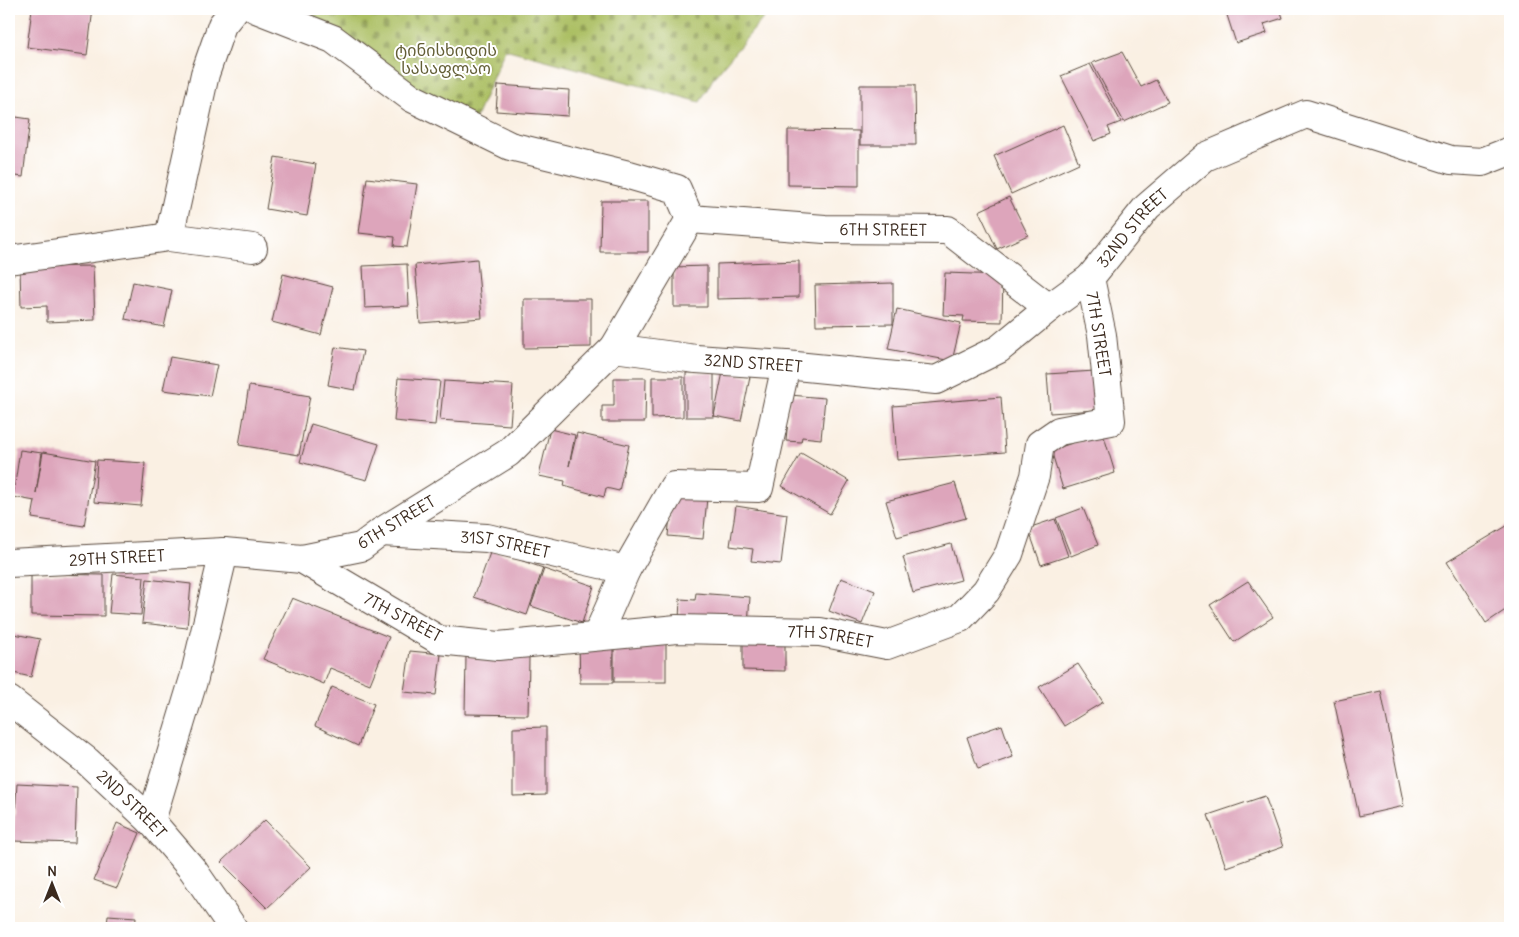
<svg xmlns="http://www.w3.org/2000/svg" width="1519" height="937" font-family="Delius,'Noto Sans Georgian',sans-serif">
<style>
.cemetery{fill:url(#cemetery-stones);stroke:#747440}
.building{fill:#dda5bb}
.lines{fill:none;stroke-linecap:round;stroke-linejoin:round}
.street-casing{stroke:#58483c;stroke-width:30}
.street{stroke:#fff;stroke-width:28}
.labels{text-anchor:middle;stroke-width:4;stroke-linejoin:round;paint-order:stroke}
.park-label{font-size:16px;fill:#635e36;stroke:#fff}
.street-label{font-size:16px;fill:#3b2a1e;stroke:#fff}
</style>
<defs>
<pattern id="cemetery-stones" width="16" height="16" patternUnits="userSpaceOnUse" patternTransform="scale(1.25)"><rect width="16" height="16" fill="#acbf63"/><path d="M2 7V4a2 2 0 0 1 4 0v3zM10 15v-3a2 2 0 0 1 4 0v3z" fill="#8d9b51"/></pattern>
</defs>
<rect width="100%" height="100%" fill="#fff"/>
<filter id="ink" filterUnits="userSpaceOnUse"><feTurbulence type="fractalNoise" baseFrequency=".02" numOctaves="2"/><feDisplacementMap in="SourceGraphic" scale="10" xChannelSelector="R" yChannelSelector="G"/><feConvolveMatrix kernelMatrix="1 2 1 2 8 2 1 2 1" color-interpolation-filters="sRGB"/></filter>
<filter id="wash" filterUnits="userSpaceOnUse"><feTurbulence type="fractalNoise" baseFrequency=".0096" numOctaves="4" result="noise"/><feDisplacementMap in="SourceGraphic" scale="20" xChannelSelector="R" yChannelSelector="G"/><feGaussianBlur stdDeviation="1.12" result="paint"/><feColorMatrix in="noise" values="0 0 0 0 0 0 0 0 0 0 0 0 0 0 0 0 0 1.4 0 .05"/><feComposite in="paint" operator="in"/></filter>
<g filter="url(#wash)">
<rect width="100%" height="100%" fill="#faf0e3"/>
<!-- cemetery -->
<path class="cemetery" d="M256,9H771L714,77L700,102L505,49L472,127Z"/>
<g id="blocks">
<!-- building -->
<g class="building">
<path d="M32,9H93L87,55L27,47Z"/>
<path d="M1225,9H1280L1283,18L1264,24L1267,33L1236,43Z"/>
<path d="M1122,52L1141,87L1156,80L1168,102L1124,122L1092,63Z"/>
<path d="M1090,64L1121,122L1108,127L1111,134L1094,141L1061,76Z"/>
<path d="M498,85L569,90L568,116L496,111Z"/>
<path d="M860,85H915L916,145H860Z"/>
<path d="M9,116L30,119L23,177L9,175Z"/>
<path d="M1063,125L1079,163L1011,194L994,156Z"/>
<path d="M788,130L859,131V186L788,185Z"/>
<path d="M275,157L316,164L307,216L266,209Z"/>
<path d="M367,178L417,184L407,247L394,246L395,237L359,233Z"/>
<path d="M1009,197L1028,235L997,249L979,211Z"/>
<path d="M601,201H648V252H600Z"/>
<path d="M477,259L482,318L420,323L415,265Z"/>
<path d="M799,261V297L717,299V264Z"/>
<path d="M407,264L409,306L365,308L363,266Z"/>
<path d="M93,266L95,320L47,322V306L21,307L20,267Z"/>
<path d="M707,266V307H674V267Z"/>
<path d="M945,273L1003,275L1002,322L963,321L964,316L943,315Z"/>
<path d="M283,274L333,287L321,335L272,322Z"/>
<path d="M133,282L172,290L164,327L125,319Z"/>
<path d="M893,283V324L816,325L815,285Z"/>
<path d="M524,299H591V347L524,348Z"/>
<path d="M897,309L961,323L952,361L888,349Z"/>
<path d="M335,347L363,351L355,390L328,385Z"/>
<path d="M170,357L217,365L210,396L163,390Z"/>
<path d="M1095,371L1097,410L1050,413L1047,374Z"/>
<path d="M723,372L750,377L741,421L714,416Z"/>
<rect x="686" y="373" width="28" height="44"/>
<path d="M652,377H683V417L652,418Z"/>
<path d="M398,378L440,381L435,425L394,421Z"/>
<path d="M614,378H646L645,422H602V406H614Z"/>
<path d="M444,381L513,385L510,425L440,420Z"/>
<path d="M249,386L310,396L299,455L239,445Z"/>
<path d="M790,395L825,398L821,439L802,437L801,442L786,441Z"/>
<path d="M1001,397L1005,452L897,460L893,406Z"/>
<path d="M311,424L379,444L367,480L300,462Z"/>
<path d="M550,429L575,435L569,466L577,433L629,445L619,491L606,488L604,497L564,486L565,481L539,476Z"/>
<path d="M1103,433L1115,473L1063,489L1051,450Z"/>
<path d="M20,450L42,453L36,493L43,452L95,461L84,526L32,518L35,501L13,497Z"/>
<path d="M801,453L849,481L830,514L782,486Z"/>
<path d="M97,460L145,463L141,506L94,502Z"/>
<path d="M955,483L966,518L897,537L886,501Z"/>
<path d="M672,494L707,498L703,539L668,536Z"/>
<path d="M736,506L787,514L781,564L751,561L753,549L730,546Z"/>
<path d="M1083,508L1098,545L1071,556L1056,518Z"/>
<path d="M1055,519L1068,556L1041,565L1028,528Z"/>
<path d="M1510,524V607L1486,623L1447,562Z"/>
<path d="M951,544L961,580L913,593L903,557Z"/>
<path d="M491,550L543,568L527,615L474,597Z"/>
<path d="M544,569L594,586L582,623L531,606Z"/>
<path d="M31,574L104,575V616L31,615Z"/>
<path d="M113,574L144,577L141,615L109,613Z"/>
<path d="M841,578L875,591L862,624L829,611Z"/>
<path d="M147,579L191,584L187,628L142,623Z"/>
<path d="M1248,581L1273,617L1234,642L1210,605Z"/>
<path d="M696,593L750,597L748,624L679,619L680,599L695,600Z"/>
<path d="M292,598L389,637L370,684L330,668L324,684L263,659Z"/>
<path d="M9,633L40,639L31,677L9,672Z"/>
<path d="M743,641H785V671L743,670Z"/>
<path d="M579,643H613V683H580Z"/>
<rect x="614" y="643" width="52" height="39"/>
<path d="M410,651L441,654L436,695L404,692Z"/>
<path d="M466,656L529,657L528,715L465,714Z"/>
<path d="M1078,664L1103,702L1064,726L1039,687Z"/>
<path d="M332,687L374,704L358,746L315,726Z"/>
<path d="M1381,691L1404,806L1359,816L1334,701Z"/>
<path d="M1002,725L1013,757L978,769L967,737Z"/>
<path d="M546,727V795L513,796V728Z"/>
<path d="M17,784L77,787L75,843L13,841Z"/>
<path d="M1265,796L1283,847L1226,867L1208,815Z"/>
<path d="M265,820L311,867L267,908L221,862Z"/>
<path d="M117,823L140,833L117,888L94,880Z"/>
<path d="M108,915L136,917L135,928H107Z"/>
</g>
</g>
</g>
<g filter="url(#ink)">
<use href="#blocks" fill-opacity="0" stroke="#58483c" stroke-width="1"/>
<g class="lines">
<defs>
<g id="street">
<path id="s1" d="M256,9L333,39L412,98L510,146L629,175L677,189L690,219L825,229L948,230L1049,308"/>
<path d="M169,237L205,74L222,25L235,9"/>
<path d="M9,260L169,237L253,248"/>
<path id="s2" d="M614,348L696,359L786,365L936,380L999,349L1049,308L1090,278L1147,207L1205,157L1306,114L1451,160L1482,162L1510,151"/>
<path id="s3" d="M381,532L487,538L626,570"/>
<path id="s4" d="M302,559L439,640L498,646L677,629L820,632L887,645L960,618L986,591L1009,554L1035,476L1040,444L1059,431L1111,421L1102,335L1090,278"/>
<path id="s5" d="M9,563L224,552L302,559L361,547L381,532L508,453L614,348L690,219"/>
<path d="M597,636L626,570L674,486L759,488L786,365"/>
<path id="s6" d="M9,700L87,761L151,821L193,870L233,928"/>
<path d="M151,821L194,678L224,552"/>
</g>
</defs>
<!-- street casing -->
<use href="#street" class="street-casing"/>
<!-- street -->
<use href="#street" class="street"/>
</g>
</g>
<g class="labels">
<!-- park labels -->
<g class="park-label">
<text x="446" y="56">ტინისხიდის<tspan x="446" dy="18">სასაფლაო</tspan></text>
</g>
<!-- street labels -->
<g class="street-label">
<text dy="6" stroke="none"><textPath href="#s1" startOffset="689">6TH STREET</textPath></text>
<text dy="6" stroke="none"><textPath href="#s2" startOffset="575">32ND STREET</textPath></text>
<text transform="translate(1099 334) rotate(81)" y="6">7TH STREET</text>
<text dy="6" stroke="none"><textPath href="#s2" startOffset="140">32ND STREET</textPath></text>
<text transform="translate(396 522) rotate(-31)" y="6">6TH STREET</text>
<text dy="6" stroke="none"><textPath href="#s3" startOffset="125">31ST STREET</textPath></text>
<text dy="6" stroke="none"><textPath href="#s5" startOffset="108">29TH STREET</textPath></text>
<text transform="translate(403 617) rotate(28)" y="6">7TH STREET</text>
<text dy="6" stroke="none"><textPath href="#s4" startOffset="552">7TH STREET</textPath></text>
<text dy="6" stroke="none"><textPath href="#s6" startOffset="161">2ND STREET</textPath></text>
</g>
</g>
<!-- margin -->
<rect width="1519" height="937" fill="none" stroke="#fff" stroke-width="30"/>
<!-- north arrow -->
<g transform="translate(52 884)" stroke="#ffffff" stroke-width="4" paint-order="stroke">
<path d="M0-4L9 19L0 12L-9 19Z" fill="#3b2a1e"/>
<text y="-8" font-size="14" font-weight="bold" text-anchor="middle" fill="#3b2a1e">N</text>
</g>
</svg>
